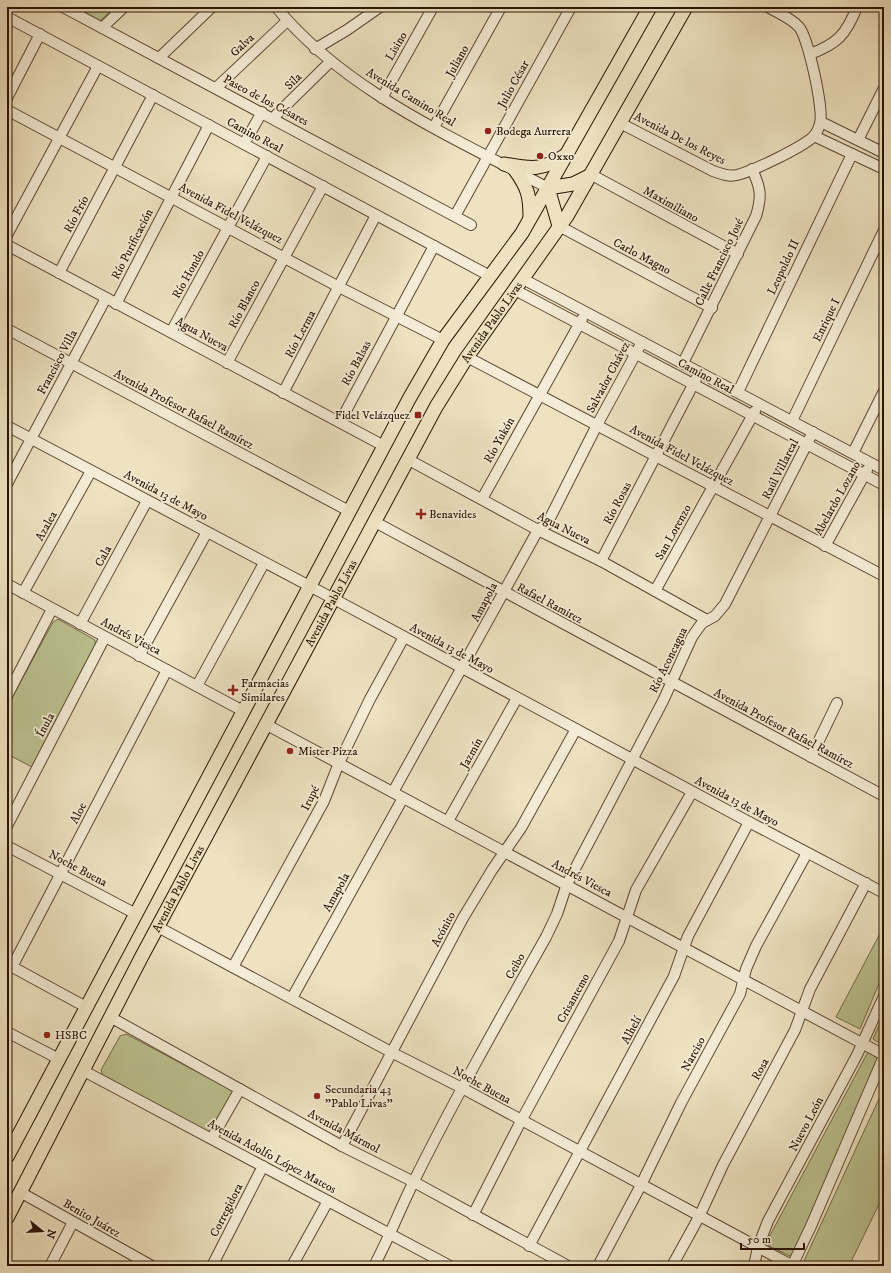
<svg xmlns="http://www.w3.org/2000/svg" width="891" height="1273" font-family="'IM FELL DW Pica',serif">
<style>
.park{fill:#bbc290;stroke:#736a4a}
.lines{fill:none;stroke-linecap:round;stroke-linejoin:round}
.minor-casing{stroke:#5c4732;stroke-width:12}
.major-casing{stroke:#2b1303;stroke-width:15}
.minor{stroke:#f4ecd6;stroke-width:10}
.major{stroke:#eee2c0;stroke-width:13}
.poi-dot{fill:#8f2418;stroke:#f4ecd6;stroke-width:1.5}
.labels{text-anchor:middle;stroke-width:3.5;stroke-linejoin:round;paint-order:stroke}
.street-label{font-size:12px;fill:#2b1303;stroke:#f4ecd6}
.poi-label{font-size:12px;fill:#2b1303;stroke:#f4ecd6;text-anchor:start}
</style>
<rect width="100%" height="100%" fill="#eee2c0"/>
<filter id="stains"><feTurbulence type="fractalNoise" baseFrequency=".005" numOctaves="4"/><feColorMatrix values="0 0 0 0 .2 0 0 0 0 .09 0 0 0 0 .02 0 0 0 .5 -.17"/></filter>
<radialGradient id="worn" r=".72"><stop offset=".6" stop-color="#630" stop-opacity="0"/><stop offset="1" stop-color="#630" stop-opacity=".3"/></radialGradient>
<!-- park -->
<g class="park">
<path d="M76,7H115L100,21Z"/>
<path d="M58,619L95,640V646L32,767L7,754V707L53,622Z"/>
<path d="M884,926V972L860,1029L836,1017Z"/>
<path d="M884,1014V1046L873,1039Z"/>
<path d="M126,1034L233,1091V1097L209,1133L103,1076L101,1070L120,1036Z"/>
<path d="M868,1052L882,1061L794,1258L769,1246L767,1241Z"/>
<path d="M884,1088V1194L849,1266H808L803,1263Z"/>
</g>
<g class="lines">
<defs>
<g id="minor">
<path d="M63,7L471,225"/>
<path d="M276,7C346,92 453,137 548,188"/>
<path d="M7,17L490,276"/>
<path d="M102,28L124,7"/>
<path d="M315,49L347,30L380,7"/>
<path d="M810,54C837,44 846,35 857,7"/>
<path d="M159,58L212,7"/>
<path d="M216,88L287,21"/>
<path d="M7,98L40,34"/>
<path d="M382,98L433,7"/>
<path d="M7,110L339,287L443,340"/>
<path d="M273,118L330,62"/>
<path d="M821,122L884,153"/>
<path d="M620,123L713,171C721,174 729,177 737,175C753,171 801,148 813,137C816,134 819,128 820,123C824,110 808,37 799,27C791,18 778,13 768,7"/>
<path d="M434,127L501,7"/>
<path d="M814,136L884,169"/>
<path d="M858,140L884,88"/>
<path d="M244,144L262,112"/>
<path d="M592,175L738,254"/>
<path d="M455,216L571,7"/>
<path d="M559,226L712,308"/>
<path d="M7,235L98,66"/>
<path d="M7,245L384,446"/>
<path d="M59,273L153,95"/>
<path d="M523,279L884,470"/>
<path d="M515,290L884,485"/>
<path d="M116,304L209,125"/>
<path d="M7,329L349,511"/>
<path d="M171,332L267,156"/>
<path d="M467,357L884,576"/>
<path d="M227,363L323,186"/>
<path d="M683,363L756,216C762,196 761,189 752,169"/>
<path d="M738,392L852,154"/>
<path d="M283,393L376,215"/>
<path d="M792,421L884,230"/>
<path d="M340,422L434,246"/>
<path d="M7,426L334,599L749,822L884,893"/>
<path d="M853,453L884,391"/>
<path d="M409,460L538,530L601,561L707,620"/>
<path d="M7,484L106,298"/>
<path d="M482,499L582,319"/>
<path d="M375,522L884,796"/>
<path d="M825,546L867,470"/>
<path d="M601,561L696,379"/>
<path d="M7,584L243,711"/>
<path d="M655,591L755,411"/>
<path d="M23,593L91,471"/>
<path d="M80,624L147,501"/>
<path d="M139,656L207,532"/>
<path d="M197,686L264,563"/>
<path d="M7,696L52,609"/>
<path d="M267,725L884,1055"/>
<path d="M811,757L837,703"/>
<path d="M393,792L538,530L547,524L597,425L642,342"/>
<path d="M448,821L517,698"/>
<path d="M7,826L105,637"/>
<path d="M7,846L136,914"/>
<path d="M158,927L391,1052L462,1088L793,1266"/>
<path d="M7,964L86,1007"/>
<path d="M12,967L167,670"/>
<path d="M233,967L324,801L339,763L370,699L404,637"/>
<path d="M292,998L403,798"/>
<path d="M110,1017L342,1146L414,1182L568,1266"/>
<path d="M7,1032L59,1059"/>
<path d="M82,1070L450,1266"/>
<path d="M212,1138L240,1089"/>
<path d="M342,1146L463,918L492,870L521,828L576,729"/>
<path d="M20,1192L152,1266"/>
<path d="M473,1215L521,1121L619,941L636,890L692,792"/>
<path d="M529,1246L674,976L688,936L749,822"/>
<path d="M50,1266L73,1222"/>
<path d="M212,1266L263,1166"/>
<path d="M292,1266L328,1201"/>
<path d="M374,1266C389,1238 400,1209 414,1181C455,1098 501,1017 546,937L557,914L567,884L663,701L692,637L702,623L715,616L725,604L813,432"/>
<path d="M598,1266L641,1185L681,1103L740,994L746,969L756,946L807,853"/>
<path d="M672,1266L699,1217L723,1165L795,1030L810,989L866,883"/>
<path d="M754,1266L758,1247L768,1221L857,1055L884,996"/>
<path d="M792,1266L811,1226L884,1056"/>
</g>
<g id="major">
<path d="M504,164C532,169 541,171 566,155"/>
<path d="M515,170C528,188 530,196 530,218"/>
<path d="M559,226L548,188L573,184L591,175"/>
<path d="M7,1157L409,399L443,340L522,233L650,7"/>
<path id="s1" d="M7,1218L142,956L436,407L467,357L567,216L686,7"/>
</g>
</defs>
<!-- minor casing -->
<use href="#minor" class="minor-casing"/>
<!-- major casing -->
<use href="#major" class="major-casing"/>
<!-- minor -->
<use href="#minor" class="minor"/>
<!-- major -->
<use href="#major" class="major"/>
</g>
<!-- markers -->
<g class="poi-dot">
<circle cx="488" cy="131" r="4"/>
<circle cx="540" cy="156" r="4"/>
<rect x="414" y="411" width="8" height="8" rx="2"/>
<path d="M419 508h4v4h4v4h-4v4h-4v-4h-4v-4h4z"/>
<path d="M231 684h4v4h4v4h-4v4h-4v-4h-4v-4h4z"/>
<circle cx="290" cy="751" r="4"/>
<circle cx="47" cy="1035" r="4"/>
<circle cx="317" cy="1096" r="4"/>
</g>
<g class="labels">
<!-- street labels -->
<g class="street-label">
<text transform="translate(242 45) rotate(-43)" y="4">Galva</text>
<text transform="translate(396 46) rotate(-60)" y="4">Lisino</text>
<text transform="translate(457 61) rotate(-61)" y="4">Juliano</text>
<text transform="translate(293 81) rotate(-44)" y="4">Sila</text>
<text transform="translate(513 84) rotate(-61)" y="4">Julio César</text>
<text transform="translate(411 97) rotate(31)" y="4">Avenida Camino Real</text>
<text transform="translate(266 100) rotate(28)" y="4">Paseo de los Césares</text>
<text transform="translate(255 135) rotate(28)" y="4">Camino Real</text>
<text transform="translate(680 138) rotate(27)" y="4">Avenida De los Reyes</text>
<text transform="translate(671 204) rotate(29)" y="4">Maximiliano</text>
<text transform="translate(231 213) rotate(28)" y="4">Avenida Fidel Velázquez</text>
<text transform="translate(76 214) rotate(-62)" y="4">Río Frío</text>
<text transform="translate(132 244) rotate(-63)" y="4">Río Purificación</text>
<text transform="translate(642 256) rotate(28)" y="4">Carlo Magno</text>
<text transform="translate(719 262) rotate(-64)" y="4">Calle Francisco José</text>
<text transform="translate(783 267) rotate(-65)" y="4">Leopoldo II</text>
<text transform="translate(188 274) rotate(-61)" y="4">Río Hondo</text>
<text transform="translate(244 304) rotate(-62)" y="4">Río Blanco</text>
<text transform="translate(826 320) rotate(-64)" y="4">Enrique I</text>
<text dy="4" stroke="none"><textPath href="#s1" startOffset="1019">Avenida Pablo Livas</textPath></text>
<text transform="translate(202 334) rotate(29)" y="4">Agua Nueva</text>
<text transform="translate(300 334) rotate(-62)" y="4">Río Lerma</text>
<text transform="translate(57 362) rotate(-62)" y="4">Francisco Villa</text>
<text transform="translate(356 363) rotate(-62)" y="4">Río Balsas</text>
<text transform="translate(706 376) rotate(28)" y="4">Camino Real</text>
<text transform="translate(608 377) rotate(-62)" y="4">Salvador Chávez</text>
<text transform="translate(184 409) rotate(28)" y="4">Avenida Profesor Rafael Ramírez</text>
<text transform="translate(499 440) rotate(-61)" y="4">Río Yukón</text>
<text transform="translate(682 455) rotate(28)" y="4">Avenida Fidel Velázquez</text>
<text transform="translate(780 469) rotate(-63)" y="4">Raúl Villareal</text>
<text transform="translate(166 495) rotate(28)" y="4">Avenida 13 de Mayo</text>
<text transform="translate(837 498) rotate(-61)" y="4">Abelardo Lozano</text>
<text transform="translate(617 503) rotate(-62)" y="4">Río Rosas</text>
<text transform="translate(46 526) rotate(-61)" y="4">Azalea</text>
<text transform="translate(564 528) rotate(27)" y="4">Agua Nueva</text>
<text transform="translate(673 532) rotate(-61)" y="4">San Lorenzo</text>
<text transform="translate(103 556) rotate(-61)" y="4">Cala</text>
<text transform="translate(484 602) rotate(-62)" y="4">Amapola</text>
<text dy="4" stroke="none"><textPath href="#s1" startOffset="695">Avenida Pablo Livas</textPath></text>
<text transform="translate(550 603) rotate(28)" y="4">Rafael Ramirez</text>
<text transform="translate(131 636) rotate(28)" y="4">Andrés Viesca</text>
<text transform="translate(452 648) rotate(28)" y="4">Avenida 13 de Mayo</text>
<text transform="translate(668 660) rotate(-64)" y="4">Río Aconcagua</text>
<text transform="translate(45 725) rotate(-62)" y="4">Ínula</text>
<text transform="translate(784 728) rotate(28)" y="4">Avenida Profesor Rafael Ramírez</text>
<text transform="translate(471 753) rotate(-61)" y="4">Jazmín</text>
<text transform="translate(310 798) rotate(-64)" y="4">Irupé</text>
<text transform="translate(737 801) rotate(28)" y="4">Avenida 13 de Mayo</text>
<text transform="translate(78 813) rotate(-63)" y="4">Aloe</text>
<text transform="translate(78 868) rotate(28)" y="4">Noche Buena</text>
<text transform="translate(582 878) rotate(28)" y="4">Andrés Viesca</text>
<text dy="4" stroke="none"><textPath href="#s1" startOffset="371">Avenida Pablo Livas</textPath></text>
<text transform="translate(336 892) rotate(-61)" y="4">Amapola</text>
<text transform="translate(443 929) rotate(-62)" y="4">Acónito</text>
<text transform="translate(515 966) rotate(-61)" y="4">Ceibo</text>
<text transform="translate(573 998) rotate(-61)" y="4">Crisantemo</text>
<text transform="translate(631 1030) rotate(-62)" y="4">Alhelí</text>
<text transform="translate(693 1054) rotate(-62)" y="4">Narciso</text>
<text transform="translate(760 1069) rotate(-61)" y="4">Rosa</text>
<text transform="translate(482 1085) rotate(29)" y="4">Noche Buena</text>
<text transform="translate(806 1124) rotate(-62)" y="4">Nuevo León</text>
<text transform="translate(344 1131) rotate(28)" y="4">Avenida Mármol</text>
<text transform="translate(272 1156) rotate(28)" y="4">Avenida Adolfo López Mateos</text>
<text transform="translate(226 1210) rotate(-63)" y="4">Corregidora</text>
<text transform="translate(92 1218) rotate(30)" y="4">Benito Juárez</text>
</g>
<!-- poi labels -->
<g class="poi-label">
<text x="496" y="135">Bodega Aurrera</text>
<text x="548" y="160">Oxxo</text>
<text x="410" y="419" text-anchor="end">Fidel Velázquez</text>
<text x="429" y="518">Benavides</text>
<text x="241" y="687">Farmacias<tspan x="241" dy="14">Similares</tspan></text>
<text x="298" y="755">Mister Pizza</text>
<text x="55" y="1039">HSBC</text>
<text x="325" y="1093">Secundaria 43<tspan x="325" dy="14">"Pablo Livas"</tspan></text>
</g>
</g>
<!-- margin -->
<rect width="891" height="1273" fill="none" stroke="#eee2c0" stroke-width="24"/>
<rect x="8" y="8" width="875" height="1257" fill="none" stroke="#2b1303" stroke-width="2"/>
<rect x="12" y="12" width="867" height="1249" fill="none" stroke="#2b1303"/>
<!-- north arrow -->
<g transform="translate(42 1231) rotate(108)" stroke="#f4ecd6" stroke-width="3" paint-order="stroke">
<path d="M0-3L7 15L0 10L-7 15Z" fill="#2b1303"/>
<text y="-6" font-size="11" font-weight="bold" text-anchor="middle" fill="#2b1303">N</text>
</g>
<!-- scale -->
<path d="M741 1243v6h63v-6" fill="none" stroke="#2b1303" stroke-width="2"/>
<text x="747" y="1243" font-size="12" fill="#2b1303" stroke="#f4ecd6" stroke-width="3" paint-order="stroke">50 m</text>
<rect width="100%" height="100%" filter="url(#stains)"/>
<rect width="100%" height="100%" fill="url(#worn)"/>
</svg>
